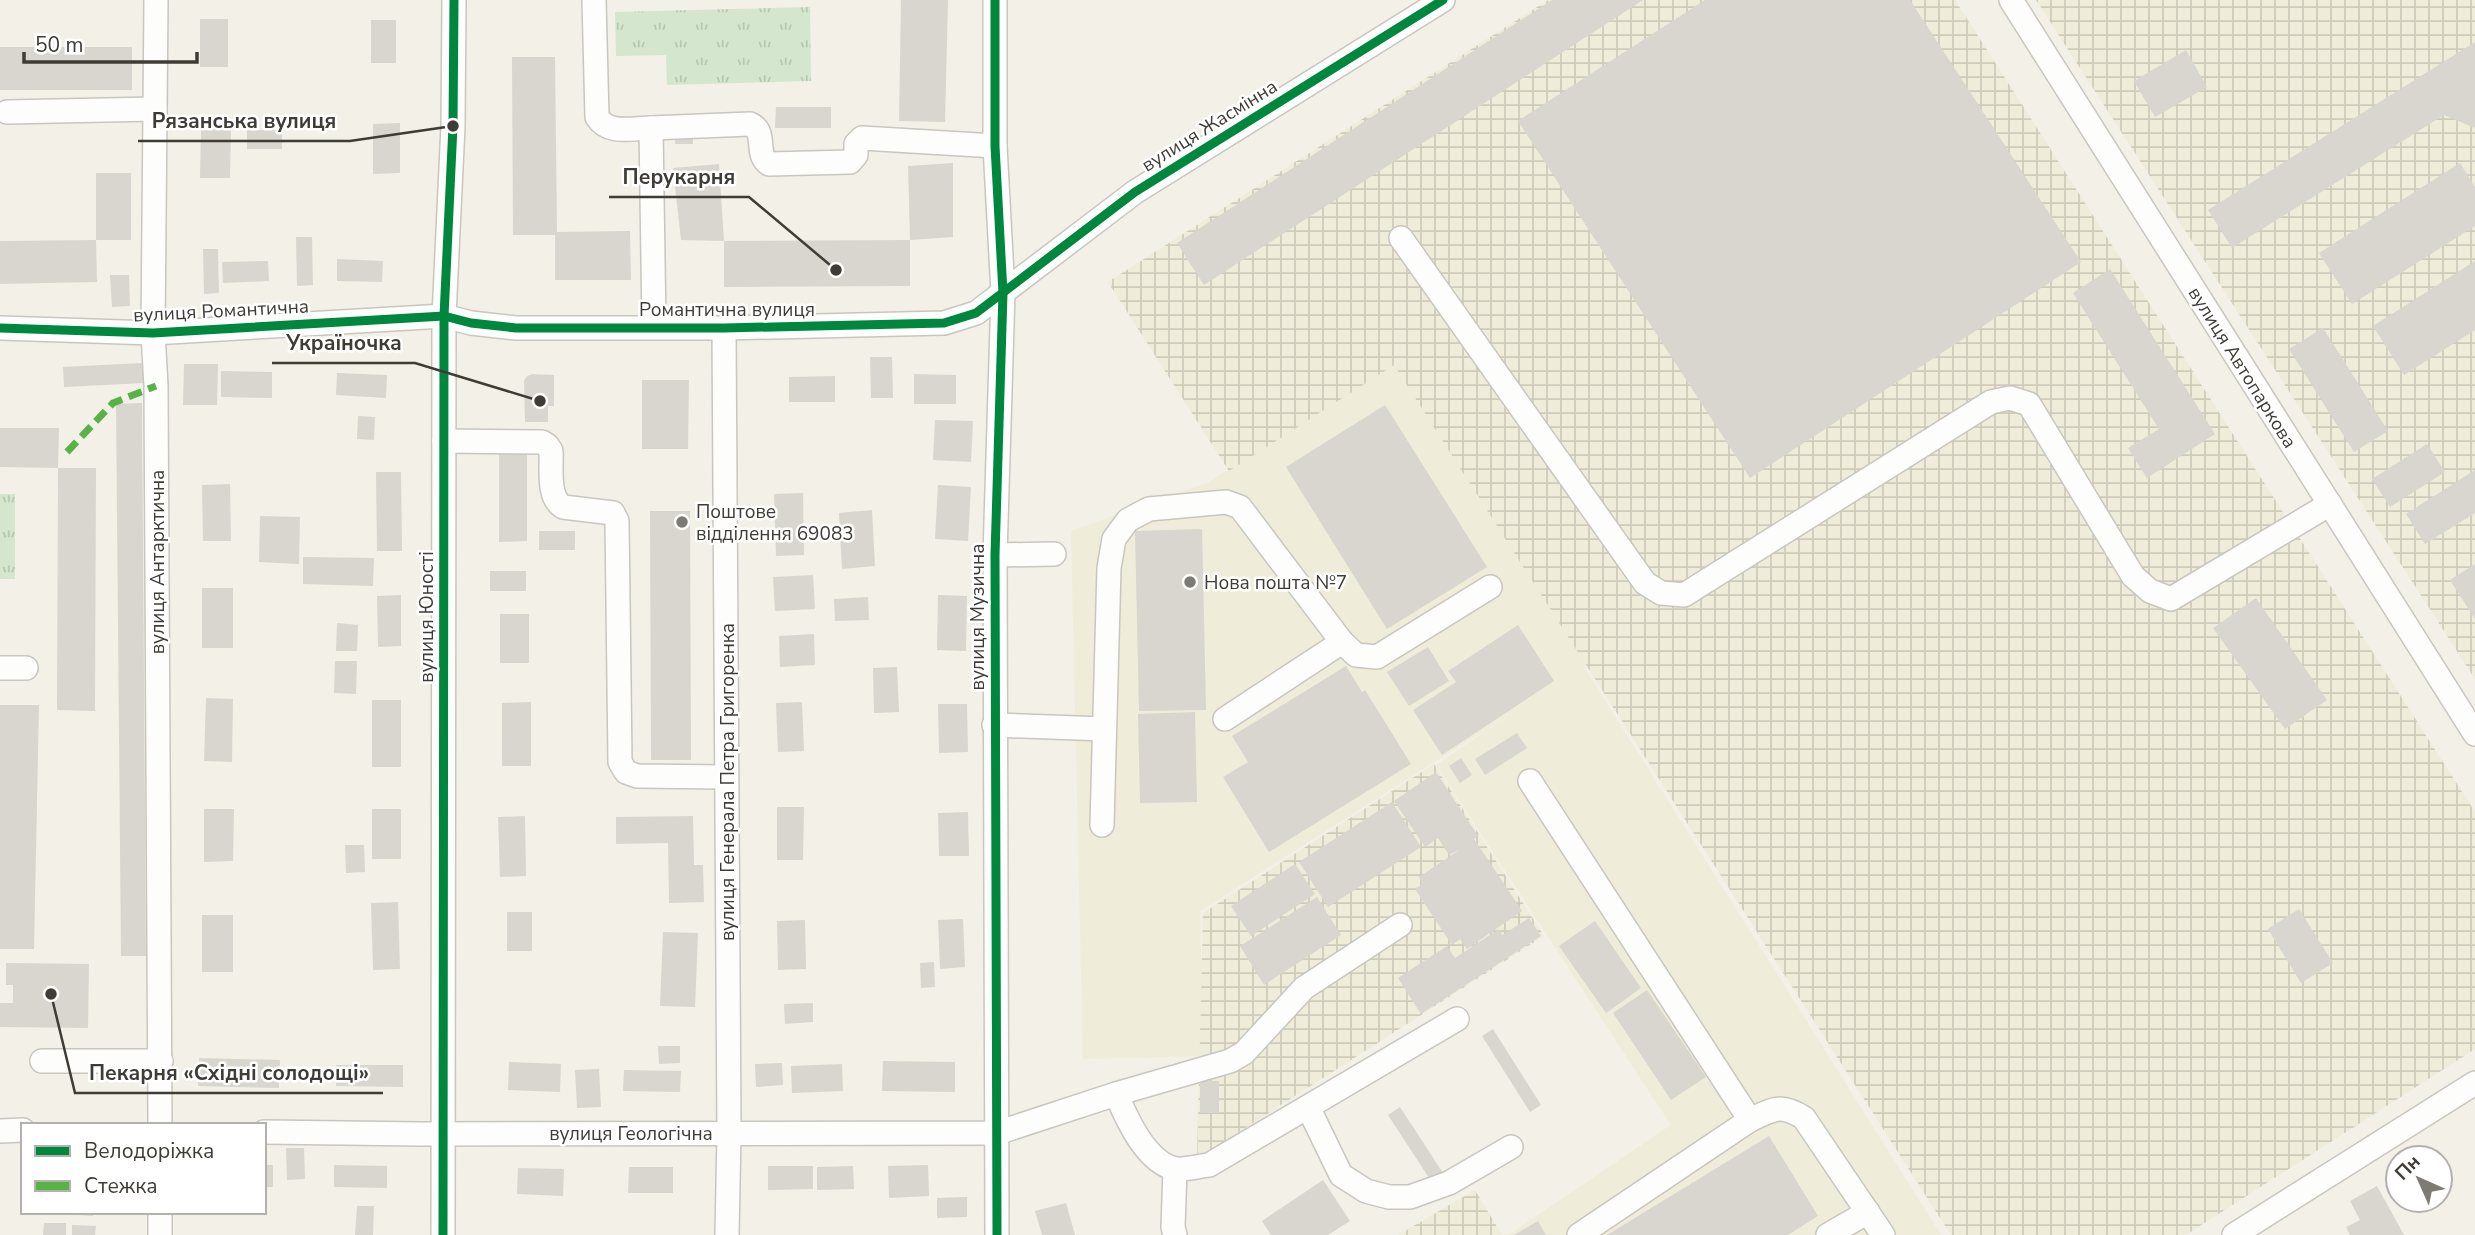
<svg xmlns="http://www.w3.org/2000/svg" width="2475" height="1235" font-family="'Nunito Sans',sans-serif">
<style>
.built{fill:#efecd9}
.industrial{fill:url(#industrial-grid)}
.park{fill:url(#park-tufts)}
.building{fill:#d8d6cf}
.lines{fill:none;stroke-linecap:round;stroke-linejoin:round}
.minor-casing{stroke:#c8c6bf;stroke-width:26}
.minor{stroke:#fdfdfb;stroke-width:23}
.quiet{stroke:#57b346;stroke-width:7;stroke-dasharray:14 7;stroke-linecap:butt}
.cycleway-casing{stroke:#fff;stroke-width:13}
.cycleway{stroke:#00873e;stroke-width:9}
.poi-dot{fill:#7d7b73;stroke:#fff;stroke-width:2.5}
.labels{text-anchor:middle;stroke-width:5;stroke-linejoin:round;paint-order:stroke}
.street-label{font-size:19px;fill:#3e3c35;stroke:#fff}
.poi-label{font-size:19px;fill:#3e3c35;stroke:#fff;text-anchor:start}
.leader{fill:none;stroke:#3e3c35;stroke-width:2.5}
.callout-dot{fill:#3e3c35;stroke:#fff;stroke-width:2.5}
.callout-label{font-size:21px;text-anchor:middle;font-weight:bold;fill:#3e3c35;stroke:#fff;stroke-width:5;stroke-linejoin:round;paint-order:stroke}
</style>
<defs>
<pattern id="industrial-grid" width="8" height="8" patternUnits="userSpaceOnUse" patternTransform="scale(1.75)"><rect width="8" height="8" fill="#efecd9"/><path d="M0 4h8M4 0v8" fill="none" stroke="#cecbbb"/></pattern>
<pattern id="park-tufts" width="24" height="20" patternUnits="userSpaceOnUse" patternTransform="scale(1.75)"><rect width="24" height="20" fill="#d4e6cd"/><path d="M3 7l-1-3M5 7V3M7 7l1-3M15 17l-1-3M17 17v-4M19 17l1-3" fill="none" stroke="#b7c6b1"/></pattern>
</defs>
<rect width="100%" height="100%" fill="#f2f0e7"/>
<!-- built -->
<path class="built" d="M1395,364L1586,665L1584,667L1941,1235H1508L1671,1125L1436,765L1518,709L1200,911L1204,1056L1083,1059L1071,531L1209,482Z"/>
<!-- industrial -->
<g class="industrial">
<path d="M1548,0H1955L2475,812V1049L2186,1235H1951L1394,365L1229,471L1108,282Z"/>
<path d="M2036,0H2475V679Z"/>
<path d="M1434,764L1544,936L1197,1159L1203,913Z"/>
<path d="M1475,1190L1502,1235H1398Z"/>
</g>
<!-- park -->
<g class="park">
<path d="M810,7L811,81L667,85L666,55L616,56L615,12Z"/>
<rect x="0" y="494" width="15" height="85"/>
</g>
<!-- building -->
<g class="building">
<path d="M901,0H948L945,122L899,121Z"/>
<path d="M1552,0H1643L1204,285L1177,243Z"/>
<path d="M1705,0H1910L2081,262L1750,478L1518,121Z"/>
<rect x="200" y="19" width="28" height="48"/>
<rect x="371" y="20" width="25" height="43"/>
<path d="M2475,42V128L2444,115L2232,248L2208,210Z"/>
<rect x="0" y="47" width="132" height="43"/>
<path d="M2186,50L2207,87L2155,117L2134,81Z"/>
<path d="M512,57H555L557,232L630,231L631,280H555V235H513Z"/>
<path d="M776,107H831V128H775Z"/>
<path d="M400,123V173L373,174V124Z"/>
<path d="M201,129H231L230,178H200Z"/>
<rect x="247" y="130" width="35" height="19"/>
<path d="M693,134V144H675V135Z"/>
<path d="M953,163V237L910,240L908,166Z"/>
<path d="M2460,163L2475,187V226L2352,304L2319,253Z"/>
<path d="M719,164L724,241L681,240L673,168Z"/>
<path d="M96,173H131V240H96L97,282L0,284V241L96,240Z"/>
<path d="M296,237H312L313,285L297,286Z"/>
<path d="M910,240V286L724,287V241Z"/>
<path d="M203,249H218L219,293L204,294Z"/>
<path d="M337,259L383,261L382,282L337,281Z"/>
<path d="M268,261L269,281L223,283L222,262Z"/>
<path d="M2475,261V330L2404,375L2373,326Z"/>
<path d="M2110,269L2215,434L2147,478L2128,448L2159,429L2073,293Z"/>
<path d="M110,275H129L130,306L112,307Z"/>
<path d="M2323,328L2388,431L2354,452L2289,349Z"/>
<path d="M870,357H892L893,398H871Z"/>
<path d="M143,363L144,383L64,387L63,367Z"/>
<path d="M184,364H218L217,405H183Z"/>
<path d="M221,371L272,372V398L221,397Z"/>
<path d="M337,373L387,375L386,398L336,395Z"/>
<path d="M532,374L554,375V406H548V422H525L524,381L527,376Z"/>
<path d="M914,374L956,375V404H914Z"/>
<path d="M835,376V402H789V377Z"/>
<path d="M642,380H689L688,449H642Z"/>
<path d="M142,403L146,956H121L116,404Z"/>
<path d="M1385,405L1487,567L1387,629L1286,467Z"/>
<path d="M358,416L375,417L374,440L357,439Z"/>
<path d="M935,420L973,421L971,462L933,460Z"/>
<path d="M0,428H59L58,468H96L95,711L57,710L58,468L0,467Z"/>
<path d="M2427,444L2445,472L2390,507L2372,479Z"/>
<path d="M499,452H527V541L499,542Z"/>
<path d="M2475,470V513L2425,544L2406,514Z"/>
<path d="M376,472H401L402,551H377Z"/>
<path d="M230,484L231,541H203L202,485Z"/>
<path d="M938,485L971,487L968,541L935,539Z"/>
<path d="M803,493L804,555L776,556L774,494Z"/>
<path d="M872,510L875,566L842,569L839,513Z"/>
<path d="M650,511H690L691,760H651Z"/>
<path d="M260,516L300,517L299,564L259,562Z"/>
<path d="M1202,529L1206,710L1139,711L1135,531Z"/>
<rect x="539" y="531" width="36" height="19"/>
<path d="M303,557L374,558L373,586L303,584Z"/>
<path d="M2475,564V619L2450,580Z"/>
<rect x="490" y="571" width="36" height="20"/>
<path d="M813,575L815,609L775,611L773,577Z"/>
<rect x="202" y="588" width="31" height="60"/>
<path d="M401,595V646L378,647L377,596Z"/>
<path d="M938,595L967,596L966,651L937,650Z"/>
<path d="M868,597L869,620L835,621L834,599Z"/>
<path d="M2256,598L2327,700L2285,729L2213,628Z"/>
<rect x="500" y="614" width="29" height="49"/>
<path d="M337,623L358,625L357,651H336Z"/>
<path d="M1518,625L1554,681L1442,755L1413,710L1456,682L1448,671Z"/>
<path d="M814,634L815,665L780,667L779,636Z"/>
<path d="M1428,647L1449,681L1409,706L1387,672Z"/>
<path d="M335,661H357L356,694L334,693Z"/>
<path d="M1346,666L1362,692L1365,690L1411,764L1269,852L1223,777L1248,762L1232,736Z"/>
<path d="M897,667L899,712L874,713L873,668Z"/>
<path d="M206,698L233,699L232,762L204,761Z"/>
<rect x="372" y="700" width="29" height="67"/>
<path d="M531,702V766H502V703Z"/>
<path d="M802,702L804,751L778,752L776,703Z"/>
<path d="M938,704H967L968,752L939,753Z"/>
<path d="M0,705H39L34,949H0Z"/>
<path d="M1195,712L1197,802L1140,803L1138,714Z"/>
<path d="M1517,733L1527,748L1485,775L1475,759Z"/>
<path d="M1461,758L1472,775L1460,783L1449,766Z"/>
<path d="M1436,772L1478,836L1474,839L1522,911L1467,949L1460,939L1452,945L1415,889L1423,883L1419,877L1459,850L1449,855L1438,838L1425,847L1394,801Z"/>
<path d="M1392,802L1421,847L1328,907L1299,862Z"/>
<path d="M777,807H804L803,860H777Z"/>
<path d="M204,809H234L233,861L204,862Z"/>
<rect x="372" y="809" width="29" height="50"/>
<path d="M968,812L969,856H939L938,813Z"/>
<path d="M525,816L526,876L500,877L498,817Z"/>
<path d="M693,816L694,865H703L704,902L669,903L668,843L616,844V817Z"/>
<path d="M345,845H364L365,872L346,873Z"/>
<path d="M1295,864L1315,894L1251,936L1231,906Z"/>
<path d="M1317,897L1341,935L1264,985L1240,946Z"/>
<path d="M398,902L400,969L373,970L371,903Z"/>
<path d="M2299,909L2333,963L2301,983L2268,929Z"/>
<rect x="507" y="912" width="25" height="39"/>
<rect x="202" y="915" width="31" height="57"/>
<path d="M1529,918L1541,936L1421,1014L1398,978L1447,946L1455,958L1499,929L1502,935Z"/>
<path d="M963,919L965,967L940,969L938,920Z"/>
<path d="M805,920L806,969L778,970L777,921Z"/>
<path d="M1595,921L1641,988L1606,1013L1559,946Z"/>
<path d="M663,932L698,933L695,1007L660,1006Z"/>
<path d="M934,962L935,987L921,988L920,963Z"/>
<path d="M6,963L89,964L88,1028L0,1027V1003H13V985H6Z"/>
<path d="M1647,990L1706,1077L1671,1100L1613,1013Z"/>
<path d="M813,1003V1022L785,1024L784,1004Z"/>
<path d="M1493,1029L1541,1105L1530,1112L1482,1036Z"/>
<path d="M658,1046H680V1063L659,1064Z"/>
<path d="M199,1058L280,1060L279,1088L198,1086Z"/>
<path d="M883,1061L955,1062V1092L882,1091Z"/>
<path d="M509,1062L561,1064L560,1092L508,1090Z"/>
<path d="M782,1063L783,1085L756,1087L755,1064Z"/>
<path d="M842,1064L843,1091L792,1093L791,1066Z"/>
<path d="M336,1065H403V1087L336,1086Z"/>
<path d="M599,1069L601,1107L577,1108L575,1070Z"/>
<path d="M624,1070L681,1071L680,1092L623,1091Z"/>
<rect x="1200" y="1081" width="19" height="32"/>
<path d="M1400,1107L1443,1173L1431,1181L1388,1115Z"/>
<path d="M1769,1136L1818,1216L1788,1235H1607Z"/>
<path d="M286,1148H304L305,1179L287,1180Z"/>
<rect x="264" y="1165" width="9" height="22"/>
<path d="M334,1165L387,1166V1188L334,1187Z"/>
<path d="M928,1165L929,1196L889,1198L888,1166Z"/>
<path d="M768,1166H813V1189L768,1190Z"/>
<path d="M853,1166L854,1189L817,1190V1167Z"/>
<path d="M629,1167H673V1193H628Z"/>
<path d="M518,1168L564,1169L563,1196L517,1194Z"/>
<path d="M1323,1180L1350,1221L1328,1235H1271L1262,1221Z"/>
<path d="M2377,1186L2404,1235H2350L2346,1227L2360,1220L2350,1201Z"/>
<path d="M967,1197V1217L937,1218V1198Z"/>
<path d="M1066,1203L1075,1235H1042L1035,1211Z"/>
<path d="M357,1206H374L373,1235H355Z"/>
<path d="M63,1212H93V1216L63,1214Z"/>
<path d="M1538,1221L1546,1235H1514Z"/>
<path d="M44,1223H66V1235H43Z"/>
<path d="M72,1225L96,1226L95,1235H72Z"/>
</g>
<g class="lines">
<defs>
<g id="minor">
<path d="M156,0L153,333L156,386L160,1125"/>
<path d="M594,0L597,117C608,135 632,128 651,128L654,327"/>
<path d="M995,0V146L1003,293L995,555L997,1235"/>
<path d="M2011,0L2475,734"/>
<path d="M7,112L155,109"/>
<path d="M651,128L750,124C768,132 754,154 769,164L850,162L856,155V144L862,138L995,146"/>
<path d="M1401,238L1645,583L1661,593L1684,595L1991,402L2010,398L2029,404L2133,576L2150,591L2171,599L2330,504"/>
<path d="M0,328L153,333L444,316L471,323L516,328H724L944,323L976,313L1135,192L1443,0"/>
<path d="M724,328L729,1133L727,1235"/>
<path d="M444,441L542,442L547,445L551,451C552,469 547,497 563,507L613,513L617,521L620,762L626,772L637,776L726,777"/>
<path d="M995,555L1054,554"/>
<path d="M0,668H26"/>
<path d="M1225,719L1342,642"/>
<path d="M994,725L1104,729"/>
<path d="M1530,781L1750,1120"/>
<path d="M1102,825L1109,568L1114,539L1128,520L1149,509L1226,502L1240,507L1342,642L1356,655L1377,657L1490,587"/>
<path d="M42,1061H161"/>
<path d="M1116,1094C1127,1119 1146,1163 1176,1169C1185,1170 1199,1166 1209,1165L1457,1019"/>
<path d="M1308,1107L1341,1175L1366,1191L1389,1197H1410L1449,1183L1511,1147"/>
<path d="M0,1131L23,1130"/>
<path d="M264,1132L421,1134L997,1133L1116,1094L1230,1061L1244,1053L1304,988L1400,925"/>
<path d="M1175,1169L1173,1227L1175,1235"/>
<path d="M160,1235V1212"/>
<path d="M443,1235L444,316L453,126L454,0"/>
<path d="M1579,1235L1750,1120C1774,1109 1780,1103 1804,1118L1883,1235"/>
<path d="M1828,1235L1868,1212"/>
<path d="M2234,1235L2475,1083"/>
</g>
</defs>
<!-- minor casing -->
<use href="#minor" class="minor-casing"/>
<!-- minor -->
<use href="#minor" class="minor"/>
<!-- quiet -->
<path class="quiet" d="M67,452L113,403L156,386"/>
<defs>
<g id="cycleway">
<path d="M995,0V146L1003,293L995,555L997,1235"/>
<path d="M0,328L153,333L444,316L471,323L516,328H724L944,323L976,313L1135,192L1443,0"/>
<path d="M443,1235L444,316L453,126L454,0"/>
</g>
</defs>
<!-- cycleway casing -->
<use href="#cycleway" class="cycleway-casing"/>
<!-- cycleway -->
<use href="#cycleway" class="cycleway"/>
</g>
<!-- markers -->
<g class="poi-dot">
<circle cx="682" cy="522" r="7"/>
<circle cx="1190" cy="582" r="7"/>
</g>
<g class="labels">
<!-- street labels -->
<g class="street-label">
<text transform="translate(1209 125) rotate(-32)" y="7">вулиця Жасмінна</text>
<text x="727" y="316">Романтична вулиця</text>
<text transform="translate(221 310) rotate(-3)" y="7">вулиця Романтична</text>
<text transform="translate(2243 367) rotate(58)" y="7">вулиця Автопаркова</text>
<text transform="translate(157 562) rotate(-90)" y="7">вулиця Антарктична</text>
<text transform="translate(426 617) rotate(-90)" y="7">вулиця Юності</text>
<text transform="translate(977 617) rotate(-90)" y="7">вулиця Музична</text>
<text transform="translate(727 782) rotate(-90)" y="7">вулиця Генерала Петра Григоренка</text>
<text x="631" y="1140">вулиця Геологічна</text>
</g>
<!-- poi labels -->
<g class="poi-label">
<text x="696" y="518">Поштове<tspan x="696" dy="22">відділення 69083</tspan></text>
<text x="1204" y="589">Нова пошта №7</text>
</g>
</g>
<!-- callouts -->
<path class="leader" d="M453 126L350 141H138M836 270L749 197H609M540 401L415 363H272M51 994L75 1093H383"/>
<g class="callout-dot">
<circle cx="453" cy="126" r="7"/>
<circle cx="836" cy="270" r="7"/>
<circle cx="540" cy="401" r="7"/>
<circle cx="51" cy="994" r="7"/>
</g>
<g class="callout-label">
<text x="244" y="128">Рязанська вулиця</text>
<text x="679" y="184">Перукарня</text>
<text x="344" y="350">Україночка</text>
<text x="229" y="1080">Пекарня «Східні солодощі»</text>
</g>
<!-- legend -->
<rect x="21" y="1123" width="245" height="91" fill="#ffffff" stroke="#b2b1ae" stroke-width="2"/>
<rect x="35" y="1146" width="35" height="10" fill="#00873e" stroke="#b2b1ae" stroke-width="2"/>
<text x="84" y="1158" font-size="21" fill="#3e3c35">Велодоріжка</text>
<rect x="35" y="1181" width="35" height="10" fill="#57b346" stroke="#b2b1ae" stroke-width="2"/>
<text x="84" y="1193" font-size="21" fill="#3e3c35">Стежка</text>
<!-- north arrow -->
<g transform="translate(2419 1179) rotate(315)"><circle r="33" fill="#ffffff" stroke="#b2b1ae" stroke-width="2"/>
<path d="M0-5L12 26L0 18L-12 26Z" fill="#7d7b73"/>
<text y="-10" font-size="19" font-weight="bold" text-anchor="middle" fill="#3e3c35">Пн</text>
</g>
<!-- scale -->
<path d="M24 52v10h173v-10" fill="none" stroke="#3e3c35" stroke-width="3.5"/>
<text x="35" y="52" font-size="21" fill="#3e3c35" stroke="#ffffff" stroke-width="5" paint-order="stroke">50 m</text>
</svg>
